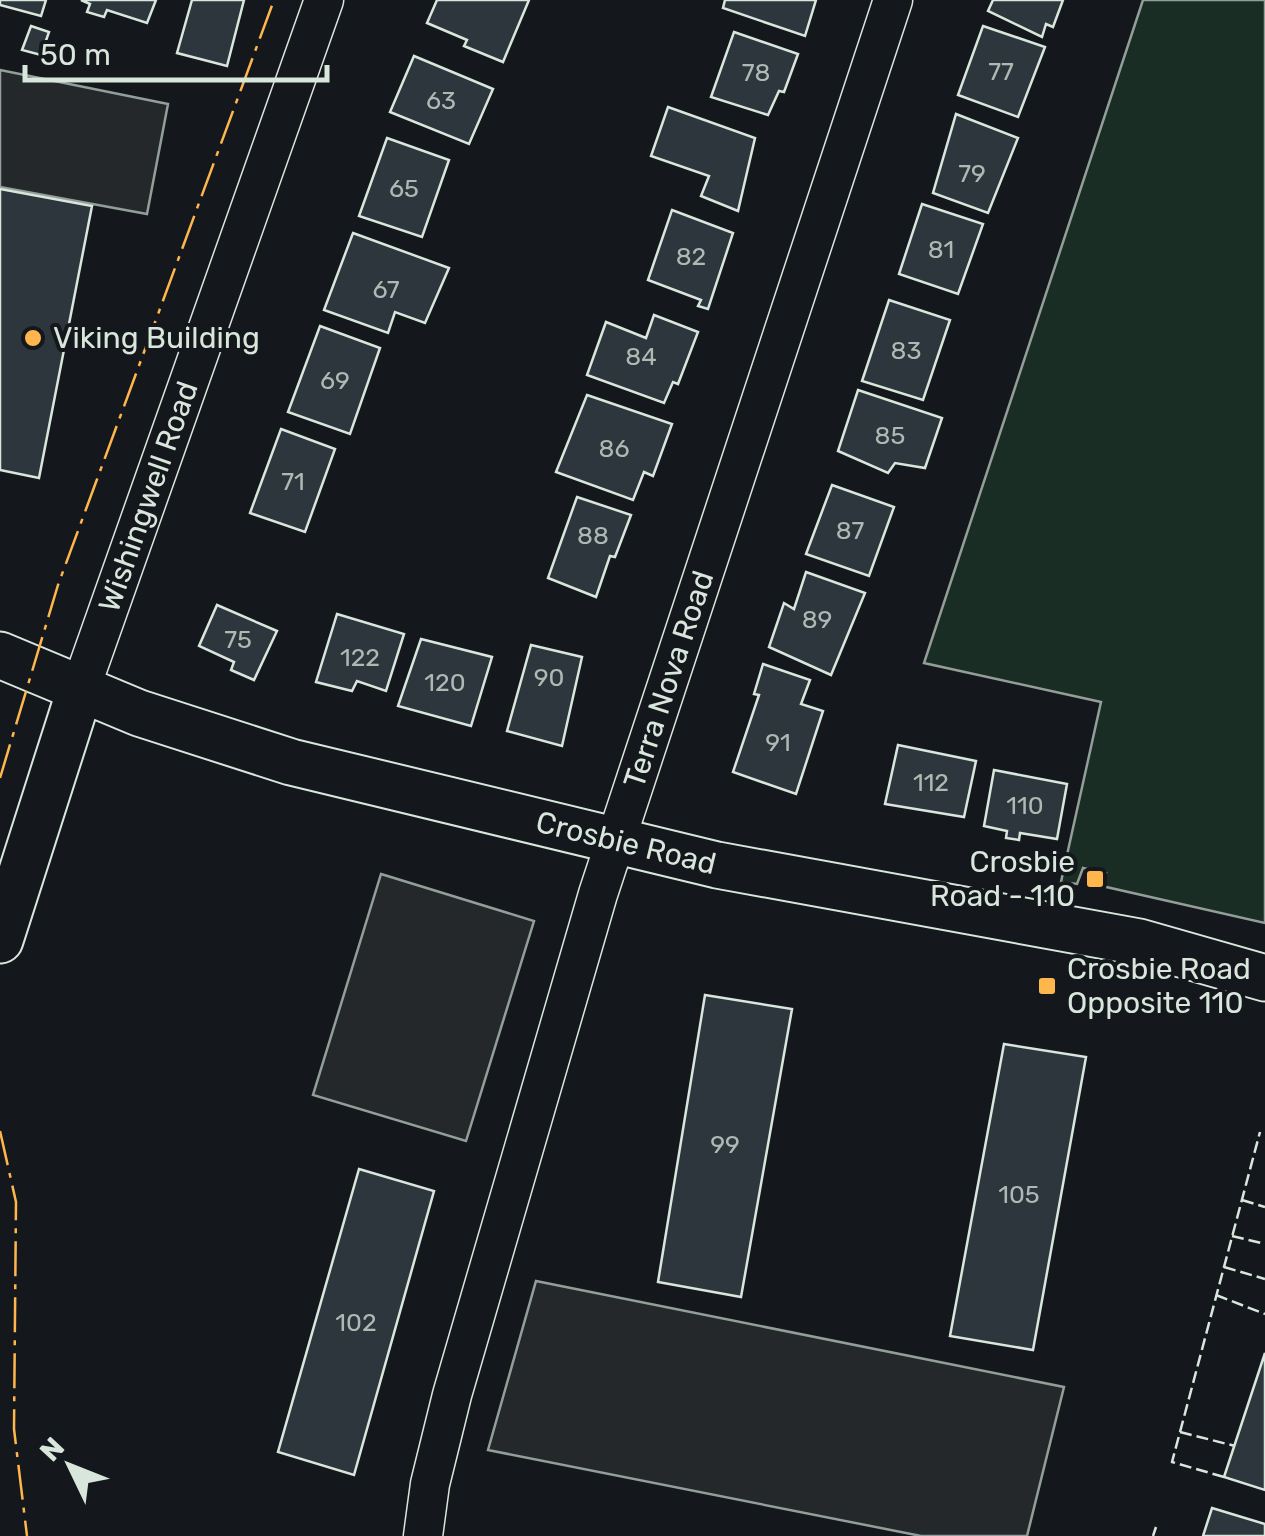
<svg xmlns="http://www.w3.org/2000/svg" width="1265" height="1536" font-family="Rubik,sans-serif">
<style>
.green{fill:#1a2d24;stroke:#939e99;stroke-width:2.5}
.parking{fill:#24282b;stroke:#939e99;stroke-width:2.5}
.building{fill:#2c363c;stroke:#d8e6dc;stroke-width:2.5}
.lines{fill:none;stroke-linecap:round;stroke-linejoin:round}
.minor-casing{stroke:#d8e6dc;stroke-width:41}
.tertiary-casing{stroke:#d8e6dc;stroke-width:49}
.minor{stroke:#14181c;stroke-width:38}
.tertiary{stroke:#14181c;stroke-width:45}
.fence{stroke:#d8e6dc;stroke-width:2.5;stroke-dasharray:12 5;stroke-linecap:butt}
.power{stroke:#ffb74d;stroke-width:2.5;stroke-dasharray:35 8 5 8;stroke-linecap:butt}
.poi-dot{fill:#ffb74d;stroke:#14181c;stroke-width:4}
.labels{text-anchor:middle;stroke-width:8;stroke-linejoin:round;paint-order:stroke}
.number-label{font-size:25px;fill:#adbab4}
.poi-label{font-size:30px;fill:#d8e6dc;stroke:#14181c;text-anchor:start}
.street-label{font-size:30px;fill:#d8e6dc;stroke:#14181c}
</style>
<rect width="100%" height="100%" fill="#14181c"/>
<!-- green -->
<path class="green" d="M1143,0H1265V923L1102,886L1106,873L1083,868L1077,884L1061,882L1101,702L924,663Z"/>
<!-- parking -->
<g class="parking">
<path d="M0,70L168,104L147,214L0,187Z"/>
<path d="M381,874L534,921L466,1141L313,1095Z"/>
<path d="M536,1281L1064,1387L1027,1536H921L488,1450Z"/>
</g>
<!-- building -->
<g class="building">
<path d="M0,0H46L41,16L0,5Z"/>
<path d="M81,0H156L147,23L107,10L104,17L87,12L90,4Z"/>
<path d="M192,0H244L227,66L177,53Z"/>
<path d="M437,0H529L503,62L464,46L467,40L427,23Z"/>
<path d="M725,0H816L805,36L723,8Z"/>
<path d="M993,0H1063L1053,27L1046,24L1042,37L988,11Z"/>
<path d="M31,26L49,32L41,55L22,50Z"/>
<path d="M983,26L1045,47L1018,117L958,95Z"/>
<path d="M734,32L798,54L784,92L779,91L768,115L711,97Z"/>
<path d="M414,56L493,89L469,144L390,112Z"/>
<path d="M668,107L755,138L738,211L701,196L709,176L651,156Z"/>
<path d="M956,114L1018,138L988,213L933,193Z"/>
<path d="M387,138L449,160L422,237L359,216Z"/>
<path d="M0,189L92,206L39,478L0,470Z"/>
<path d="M922,204L983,224L958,294L899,274Z"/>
<path d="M672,210L733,233L708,309L698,306L701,300L648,280Z"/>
<path d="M353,233L449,268L425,323L395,312L388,333L324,310Z"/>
<path d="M889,300L950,320L923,400L862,381Z"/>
<path d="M654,315L698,332L678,384L673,382L664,403L587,375L606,322L646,338Z"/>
<path d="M320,326L380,348L350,434L288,412Z"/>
<path d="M858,390L942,418L925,468L895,463L888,473L838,451Z"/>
<path d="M587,395L672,424L653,476L644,472L633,500L556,472Z"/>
<path d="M281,429L335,449L305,532L250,513Z"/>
<path d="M832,485L894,507L869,576L806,554Z"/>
<path d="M577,497L631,515L615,557L610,556L596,597L548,578Z"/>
<path d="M806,572L865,593L831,675L769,647L784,603L794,609Z"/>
<path d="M217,605L277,631L254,680L231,670L234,662L199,646Z"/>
<path d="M337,614L404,634L386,691L357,681L352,691L316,682Z"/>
<path d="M421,639L492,657L471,726L398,706Z"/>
<path d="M531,645L582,657L562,746L507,731Z"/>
<path d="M763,664L810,680L801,704L823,711L796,794L733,772L759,695L754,694Z"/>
<path d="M898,745L976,761L964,817L885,804Z"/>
<path d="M994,770L1067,784L1057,839L1020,833L1019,840L1006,838L1007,831L984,826Z"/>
<path d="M705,995L792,1009L741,1297L658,1282Z"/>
<path d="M1004,1044L1086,1057L1033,1350L950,1336Z"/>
<path d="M359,1169L434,1191L354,1475L278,1452Z"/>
<path d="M1265,1353V1490L1224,1477Z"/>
<path d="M1212,1508L1265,1524V1536H1203Z"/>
</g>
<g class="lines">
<defs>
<g id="minor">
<path id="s1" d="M81,687L324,0"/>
<path id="s2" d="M423,1536L430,1484L452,1395L598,894L893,0"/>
</g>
<g id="tertiary">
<path id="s3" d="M0,655L139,713L291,762L717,865L1139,942L1265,978"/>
<path d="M0,940L81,687"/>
</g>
</defs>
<!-- minor casing -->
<use href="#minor" class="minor-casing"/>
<!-- tertiary casing -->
<use href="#tertiary" class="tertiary-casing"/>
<!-- minor -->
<use href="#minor" class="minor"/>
<!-- tertiary -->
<use href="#tertiary" class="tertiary"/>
<!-- fence -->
<g class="fence">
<path d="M1242,1200L1265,1207"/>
<path d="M1232,1236L1265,1244"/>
<path d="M1224,1267L1265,1279"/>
<path d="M1216,1295L1265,1314"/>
<path d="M1180,1432L1235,1446"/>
<path d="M1224,1477L1172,1462L1260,1132"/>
<path d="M1153,1536L1156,1527"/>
</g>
<!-- power -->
<g class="power">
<path d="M0,778L58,585L274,0"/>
<path d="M0,1131L16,1202L14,1429L27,1536"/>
</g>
</g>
<!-- markers -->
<g class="poi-dot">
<circle cx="33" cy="338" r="10"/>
<rect x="1085" y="869" width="20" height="20" rx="5"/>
<rect x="1037" y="976" width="20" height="20" rx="5"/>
</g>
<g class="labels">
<!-- number labels -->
<g class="number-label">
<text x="1001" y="80">77</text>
<text x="756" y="81">78</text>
<text x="441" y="109">63</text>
<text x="972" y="182">79</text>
<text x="404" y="197">65</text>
<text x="941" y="258">81</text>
<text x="691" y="265">82</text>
<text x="386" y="298">67</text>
<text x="906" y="359">83</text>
<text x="641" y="365">84</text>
<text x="335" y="389">69</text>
<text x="890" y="444">85</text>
<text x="614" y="457">86</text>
<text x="293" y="490">71</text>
<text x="850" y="539">87</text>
<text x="593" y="544">88</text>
<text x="817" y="628">89</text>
<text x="238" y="648">75</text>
<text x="360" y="666">122</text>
<text x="549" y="686">90</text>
<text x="445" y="691">120</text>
<text x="778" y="751">91</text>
<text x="931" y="791">112</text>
<text x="1025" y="814">110</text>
<text x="725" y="1153">99</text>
<text x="1019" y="1203">105</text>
<text x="356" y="1331">102</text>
</g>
<!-- poi labels -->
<g class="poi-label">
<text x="53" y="348">Viking Building</text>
<text x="1075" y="872" text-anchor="end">Crosbie<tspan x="1075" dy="34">Road - 110</tspan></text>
<text x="1067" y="979">Crosbie Road<tspan x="1067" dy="34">Opposite 110</tspan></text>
</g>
<!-- street labels -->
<g class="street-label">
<text dy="10" stroke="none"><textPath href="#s1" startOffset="202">Wishingwell Road</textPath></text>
<text dy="10" stroke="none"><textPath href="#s2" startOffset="892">Terra Nova Road</textPath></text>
<text dy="10" stroke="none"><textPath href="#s3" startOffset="655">Crosbie Road</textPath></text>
</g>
</g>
<!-- north arrow -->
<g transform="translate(70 1466) rotate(313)" stroke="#14181c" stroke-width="8" paint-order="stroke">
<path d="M0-8L18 38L0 25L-18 38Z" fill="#d8e6dc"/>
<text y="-15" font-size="28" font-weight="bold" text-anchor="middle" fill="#d8e6dc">N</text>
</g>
<!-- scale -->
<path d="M25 65v15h302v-15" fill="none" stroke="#d8e6dc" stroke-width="5"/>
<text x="40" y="65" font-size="30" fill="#d8e6dc" stroke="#14181c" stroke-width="8" paint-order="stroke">50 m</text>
</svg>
